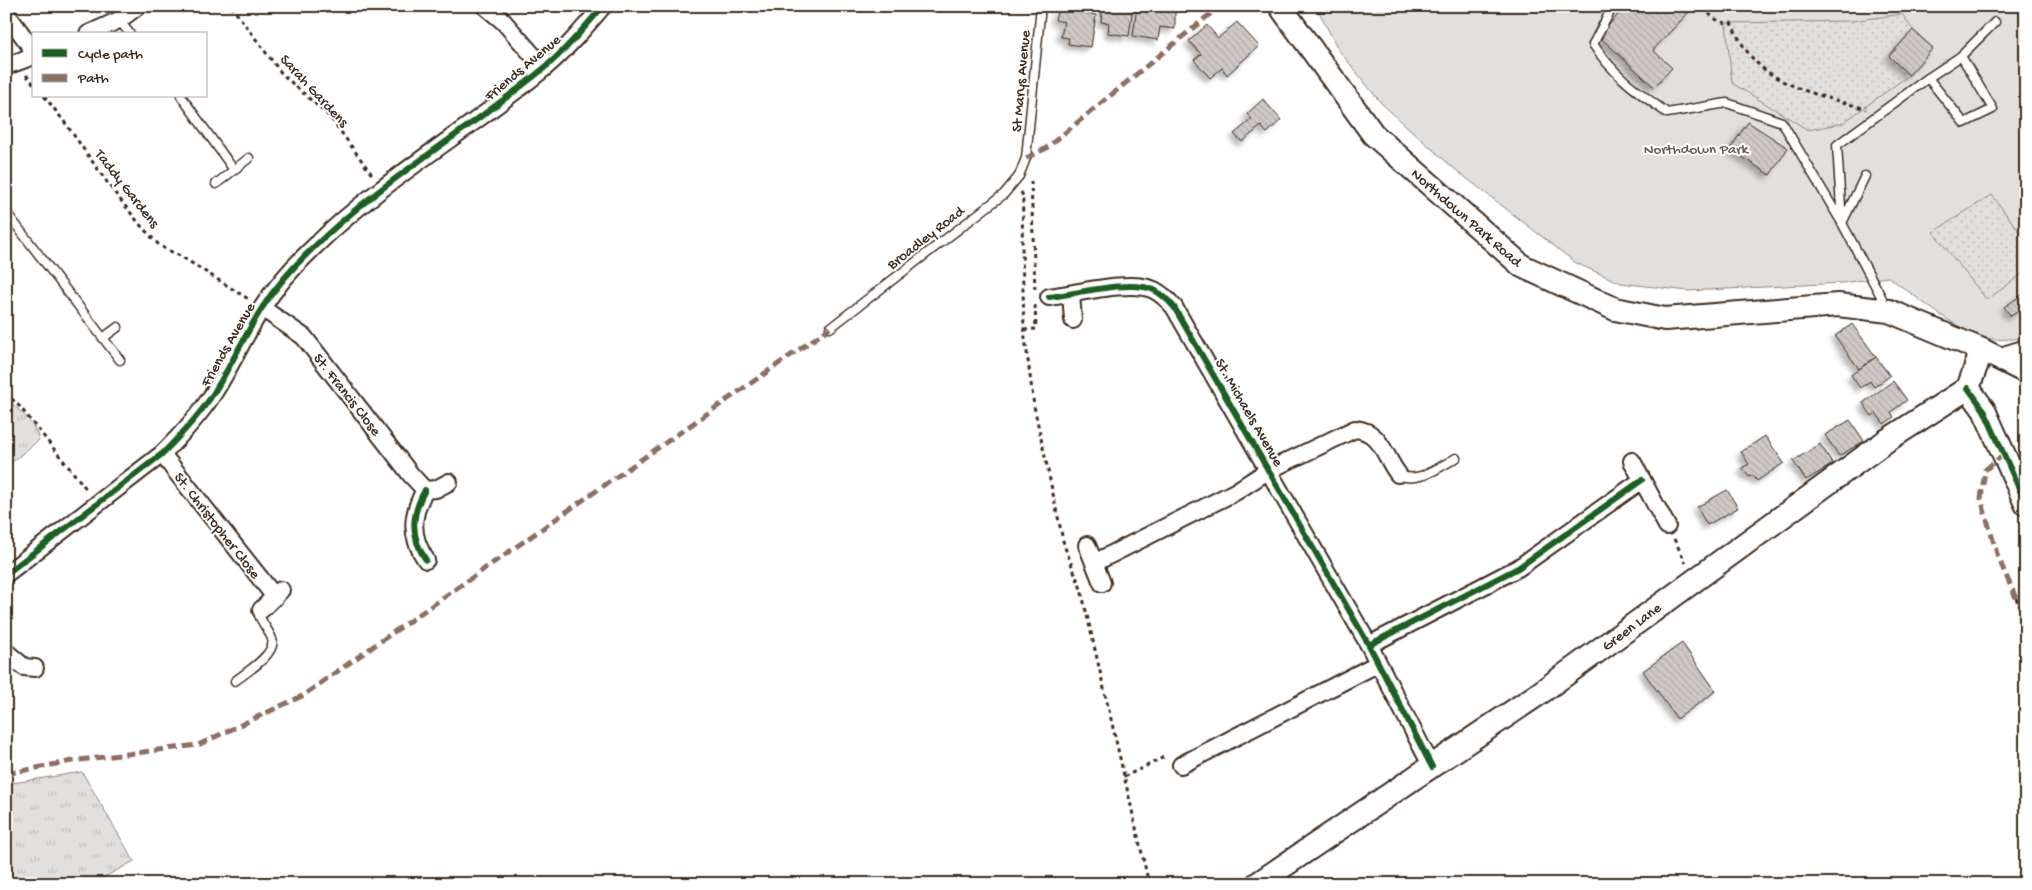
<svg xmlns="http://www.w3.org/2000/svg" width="2032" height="890" font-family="'Gochi Hand',sans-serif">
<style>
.grass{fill:url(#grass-tufts);stroke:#8e857e}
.park{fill:#e2e0de;stroke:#8e857e}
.garden{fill:url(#garden-dots);stroke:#8e857e}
.building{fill:url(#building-back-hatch);stroke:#3b2a1e;filter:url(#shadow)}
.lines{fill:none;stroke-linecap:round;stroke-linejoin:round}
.lane-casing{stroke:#3b2a1e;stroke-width:11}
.street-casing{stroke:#3b2a1e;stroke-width:20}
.secondary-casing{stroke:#3b2a1e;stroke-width:26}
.path{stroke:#3b2a1e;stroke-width:3;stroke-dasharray:4 4;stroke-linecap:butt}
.lane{stroke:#fff;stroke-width:8}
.street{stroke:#fff;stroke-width:16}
.secondary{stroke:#fff;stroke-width:22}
.quiet{stroke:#8d6e63;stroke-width:5;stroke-dasharray:10 5;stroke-linecap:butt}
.cycleway-casing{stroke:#fff;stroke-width:9}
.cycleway{stroke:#1b5e20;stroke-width:6}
.labels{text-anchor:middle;stroke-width:4;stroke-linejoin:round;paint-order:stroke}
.street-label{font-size:15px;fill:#3b2a1e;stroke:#fff}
.park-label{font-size:15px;fill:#65584e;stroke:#fff}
</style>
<defs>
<pattern id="grass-tufts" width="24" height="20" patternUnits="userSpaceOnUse" patternTransform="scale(1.25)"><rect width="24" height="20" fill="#e2e0de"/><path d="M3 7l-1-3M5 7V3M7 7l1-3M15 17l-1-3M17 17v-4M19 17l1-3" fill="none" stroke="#c3c0be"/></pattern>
<pattern id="garden-dots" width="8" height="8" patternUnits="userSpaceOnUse" patternTransform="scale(1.25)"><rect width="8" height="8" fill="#e2e0de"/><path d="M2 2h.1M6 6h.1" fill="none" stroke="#c3c0be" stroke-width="1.8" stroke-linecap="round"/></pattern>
<pattern id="building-back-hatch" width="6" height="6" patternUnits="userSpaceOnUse" patternTransform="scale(1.25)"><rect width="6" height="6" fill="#cfcac7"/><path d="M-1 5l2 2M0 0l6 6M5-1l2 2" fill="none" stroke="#b3aeaa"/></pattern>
<filter id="shadow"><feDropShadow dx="-4.5" dy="4.5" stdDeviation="2.5" flood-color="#0004"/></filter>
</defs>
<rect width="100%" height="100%" fill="#fff"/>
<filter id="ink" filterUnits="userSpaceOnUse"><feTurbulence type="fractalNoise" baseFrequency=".02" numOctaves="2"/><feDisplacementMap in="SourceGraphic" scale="10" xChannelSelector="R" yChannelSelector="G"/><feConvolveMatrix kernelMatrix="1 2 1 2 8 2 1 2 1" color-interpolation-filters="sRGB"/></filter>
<g filter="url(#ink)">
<!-- grass -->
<g class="grass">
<path d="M6,398C19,411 35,421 39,440L6,467Z"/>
<path d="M82,772L134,861L92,884H6V784Z"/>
</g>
<!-- park -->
<path class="park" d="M1316,6H2026V337C2011,340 1994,341 1979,336C1949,325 1915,295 1888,277L1841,283L1688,291L1621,283L1576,263L1452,167L1381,103L1338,49Z"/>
<!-- garden -->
<g class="garden">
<path d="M1902,14L1913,30L1889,56L1909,75L1843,123L1808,130L1732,83L1726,23L1852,21Z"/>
<path d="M1992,195L2026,241V271L1987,300L1933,232Z"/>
</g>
<!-- building -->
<g class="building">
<path d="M1103,6H1133L1129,36L1108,33L1109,23L1101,22Z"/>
<path d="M1137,6H1175V29L1160,27L1158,40L1133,36Z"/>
<path d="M1626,6H1685L1690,11L1653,50L1672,68L1654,87L1599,36Z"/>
<path d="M1058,9L1096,15L1091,47L1068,44L1069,38L1061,37L1064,22L1055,20Z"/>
<path d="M1237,22L1259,46L1227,75L1222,68L1210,78L1194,60L1201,54L1189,41L1207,25L1218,38Z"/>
<path d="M1913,30L1933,48L1909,75L1889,56Z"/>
<path d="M1263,99L1281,120L1267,133L1261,126L1242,142L1234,134L1252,119L1247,114Z"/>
<path d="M1748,122L1788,148L1770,175L1730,149Z"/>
<path d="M2026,292V306L2011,316L2004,307Z"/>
<path d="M1852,324L1876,357L1859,369L1835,336Z"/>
<path d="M1876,357L1890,376L1874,387L1870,381L1860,388L1851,375Z"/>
<path d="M1893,381L1907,400L1891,412L1894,417L1884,424L1876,413L1872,416L1863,403Z"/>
<path d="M1850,420L1864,441L1839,456L1825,435Z"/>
<path d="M1765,436L1784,463L1757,481L1753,475L1749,477L1742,468L1749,464L1741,452Z"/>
<path d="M1820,444L1833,464L1806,480L1793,461Z"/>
<path d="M1727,490L1738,508L1707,525L1697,507Z"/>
<path d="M1682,643L1716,691L1677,719L1643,671Z"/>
</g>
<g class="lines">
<defs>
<g id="lane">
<path d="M1613,6L1593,44C1613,75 1638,92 1667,113L1727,103L1782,122L1842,223"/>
<path d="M119,20L130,34"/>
<path d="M1928,78L1964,123L1993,109L1961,56"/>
<path d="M181,96L234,170"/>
<path d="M216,184L249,158"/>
<path d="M6,212L120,360"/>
<path d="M1843,221L1865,176"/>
<path d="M1886,306L1842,223L1837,145L1928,78L1961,56L1995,22"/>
<path d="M830,328L1004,194L1019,176L1026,158L1041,6"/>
<path d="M103,338L118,327"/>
<path d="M1398,474C1417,485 1439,467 1456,458"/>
<path d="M235,681C245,673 277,654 272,639C269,631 262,623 259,615L261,610"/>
</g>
<g id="street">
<path d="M485,6L503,21L544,68"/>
<path d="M6,13L34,51"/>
<path d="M88,34L119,20L138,6"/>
<path d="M6,66L34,56"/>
<path d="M1071,294L1073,320"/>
<path d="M1049,297C1076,294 1130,279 1154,290C1162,294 1168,300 1174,307L1369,645L1432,767"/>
<path d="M262,308L304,337L411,475L425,490L436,489L449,482"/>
<path d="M1997,357L2026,348"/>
<path d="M162,454L275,597"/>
<path d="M1632,461L1667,526"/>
<path d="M425,490C411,515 410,536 426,560"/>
<path d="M1087,545L1102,583"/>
<path d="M1094,563L1235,492L1269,470L1355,429C1381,431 1384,456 1398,474"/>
<path d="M6,574L162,454C180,436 199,416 213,394C231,366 244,336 262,308C276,286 294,266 313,248C382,180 468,131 543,69C565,51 584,28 603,6"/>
<path d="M261,610L281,590"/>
<path d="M1369,645L1518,568L1642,480"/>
<path d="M6,652L24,667L35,668"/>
<path d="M1181,765L1377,664"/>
</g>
<g id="secondary">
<path d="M1280,6L1373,134L1522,266L1615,309L1665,319L1838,305L1889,311L1982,350L2026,372"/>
<path d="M1968,388L1984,410L2026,504"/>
<path d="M1257,884L1540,693L1886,441L1968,388L1982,350"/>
</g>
</defs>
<!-- lane casing -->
<use href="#lane" class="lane-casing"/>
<!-- street casing -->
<use href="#street" class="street-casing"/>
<!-- secondary casing -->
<use href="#secondary" class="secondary-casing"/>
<!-- path -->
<g class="path">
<path d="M231,6L282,74L330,117L373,176"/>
<path d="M1705,6C1710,18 1719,23 1731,23C1738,37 1745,51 1756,62C1782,89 1831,98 1866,109"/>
<path d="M26,75L34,84"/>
<path d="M44,96L63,120L114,192L142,227L160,246L182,257L250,300"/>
<path d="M1031,181L1035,290"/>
<path d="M1021,192L1023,196L1022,248L1024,330L1034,406L1064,545L1081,589L1149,884"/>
<path d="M1024,330L1036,329L1035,305"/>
<path d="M6,393L20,407L88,491"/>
<path d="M1674,539L1686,563"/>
<path d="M2016,598L2026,624"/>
<path d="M1124,777L1166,756"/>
</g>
<!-- lane -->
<use href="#lane" class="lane"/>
<!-- street -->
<use href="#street" class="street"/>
<!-- secondary -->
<use href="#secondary" class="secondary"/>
<!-- quiet -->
<g class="quiet">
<path d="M1026,158L1045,149L1220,6"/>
<path d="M2004,454L1985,470L1981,499L1998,557L2016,598"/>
<path d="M6,774L72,761L198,745L302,696L830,328"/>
</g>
<defs>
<g id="cycleway">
<path d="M1049,297C1076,294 1130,279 1154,290C1162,294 1168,300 1174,307L1369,645L1432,767"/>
<path d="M1968,388L1984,410L2026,504"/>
<path d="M425,490C411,515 410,536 426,560"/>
<path d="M6,574L162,454C180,436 199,416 213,394C231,366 244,336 262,308C276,286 294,266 313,248C382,180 468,131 543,69C565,51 584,28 603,6"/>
<path d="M1369,645L1518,568L1642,480"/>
</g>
</defs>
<!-- cycleway casing -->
<use href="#cycleway" class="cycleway-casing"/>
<!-- cycleway -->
<use href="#cycleway" class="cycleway"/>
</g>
</g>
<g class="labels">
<!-- street labels -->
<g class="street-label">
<text transform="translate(522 67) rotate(-40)" y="5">Friends Avenue</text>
<text transform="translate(1020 81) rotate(-85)" y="5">St Marys Avenue</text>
<text transform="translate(315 90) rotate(47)" y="5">Sarah Gardens</text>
<text transform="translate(128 188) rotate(52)" y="5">Taddy Gardens</text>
<text transform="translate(1467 217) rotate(41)" y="5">Northdown Park Road</text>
<text transform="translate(925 237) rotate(-38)" y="5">Broadley Road</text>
<text transform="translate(227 344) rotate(-60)" y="5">Friends Avenue</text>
<text transform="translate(348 394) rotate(52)" y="5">St. Francis Close</text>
<text transform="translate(1250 412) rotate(60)" y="5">St. Michaels Avenue</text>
<text transform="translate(218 525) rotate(52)" y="5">St. Christopher Close</text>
<text transform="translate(1631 626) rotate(-37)" y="5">Green Lane</text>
</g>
<!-- park labels -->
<g class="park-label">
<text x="1696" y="153">Northdown Park</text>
</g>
</g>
<!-- margin -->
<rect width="2032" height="890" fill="none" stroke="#fff" stroke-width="25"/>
<rect x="12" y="12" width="2007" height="865" fill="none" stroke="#3b2a1e" stroke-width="2" filter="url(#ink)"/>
<!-- legend -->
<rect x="32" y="32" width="175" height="65" fill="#ffffff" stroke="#b1aaa5"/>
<rect x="42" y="49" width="25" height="8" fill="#1b5e20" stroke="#b1aaa5"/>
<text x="78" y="58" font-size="15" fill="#3b2a1e">Cycle path</text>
<rect x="42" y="74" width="25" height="8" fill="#8d6e63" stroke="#b1aaa5"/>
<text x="78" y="82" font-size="15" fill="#3b2a1e">Path</text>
</svg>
